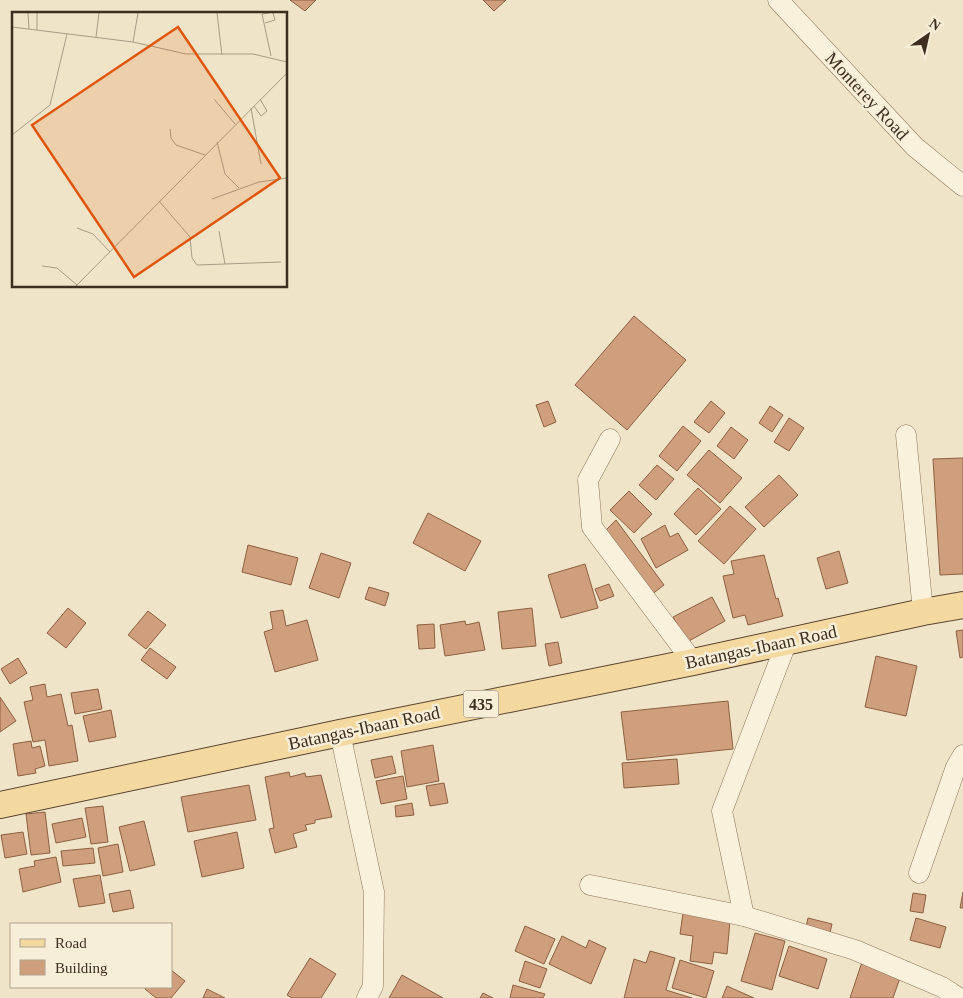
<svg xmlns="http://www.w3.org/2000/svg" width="963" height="998" font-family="'Times New Roman',serif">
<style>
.building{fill:#cf9f7d;stroke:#8d5f41}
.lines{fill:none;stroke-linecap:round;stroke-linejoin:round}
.minor-casing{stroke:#8d765c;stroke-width:21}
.major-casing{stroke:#5b4430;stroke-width:28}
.minor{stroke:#faf1dc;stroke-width:20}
.major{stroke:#f3d9a0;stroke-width:26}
.labels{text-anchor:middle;stroke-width:5;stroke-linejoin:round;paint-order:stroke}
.shield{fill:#f7eed8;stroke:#756857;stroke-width:1}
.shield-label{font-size:16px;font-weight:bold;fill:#3d2e20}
.street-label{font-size:18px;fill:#3d2e20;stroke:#f7eed8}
.inset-road{fill:none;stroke:#a89b85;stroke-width:1}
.view{fill:#df570d;fill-opacity:0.15;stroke:#df570d;stroke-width:2.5}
.inset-edge{fill:none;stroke:#3d2e20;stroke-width:2.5}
</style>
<rect width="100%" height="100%" fill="#f0e4c8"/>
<!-- building -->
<g class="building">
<path d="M290,0H316L305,11Z"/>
<path d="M483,0H506L494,11Z"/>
<path d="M634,316L686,360L627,430L575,385Z"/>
<path d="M548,401L556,422L544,427L536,405Z"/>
<path d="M711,401L725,413L709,433L694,422Z"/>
<path d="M770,406L783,415L772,432L759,423Z"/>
<path d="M789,418L804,428L789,451L774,442Z"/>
<path d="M683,426L701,441L677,471L659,456Z"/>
<path d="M731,427L748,440L734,459L717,446Z"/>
<path d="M709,450L742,478L720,503L687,475Z"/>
<path d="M963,458V574L940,575L933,459Z"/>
<path d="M657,465L674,479L656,500L639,485Z"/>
<path d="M779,475L798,495L764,527L745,507Z"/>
<path d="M698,488L721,509L696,535L674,514Z"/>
<path d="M629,491L652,514L634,533L610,510Z"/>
<path d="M730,506L756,529L724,564L698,541Z"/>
<path d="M428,513L481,541L465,571L413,543Z"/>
<path d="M616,520L664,585L651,595L601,535Z"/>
<path d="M665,525L670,537L678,533L688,550L656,568L641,539Z"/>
<path d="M248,545L298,558L291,585L242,572Z"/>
<path d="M839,551L848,583L826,589L817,558Z"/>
<path d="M321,553L351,563L339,598L309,588Z"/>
<path d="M764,555L776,599L778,598L783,616L748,625L745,615L733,618L723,576L734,574L731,561Z"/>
<path d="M585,564L598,608L561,618L548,575Z"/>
<path d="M609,584L614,596L600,601L595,589Z"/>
<path d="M369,587L389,593L385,606L365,599Z"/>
<path d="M712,597L725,621L687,642L673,617Z"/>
<path d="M68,608L86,623L66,648L47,633Z"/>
<path d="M532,608L536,646L502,649L498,612Z"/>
<path d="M283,610L286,626L307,620L318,660L275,672L264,632L273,629L270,612Z"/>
<path d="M148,611L166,625L146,649L128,635Z"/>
<path d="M465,621L466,625L479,622L485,650L445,656L440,625Z"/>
<path d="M434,624L435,648L419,649L417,625Z"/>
<path d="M963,630V657L960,658L956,631Z"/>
<path d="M558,642L562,663L549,666L545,644Z"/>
<path d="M150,648L176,667L167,679L141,660Z"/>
<path d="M876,656L917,666L906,716L865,707Z"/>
<path d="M18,658L27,673L10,684L1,669Z"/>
<path d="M45,684L47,697L61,694L68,726L72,725L78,761L49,766L45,740L33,742L24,702L33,700L30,687Z"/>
<path d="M98,689L102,709L75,714L71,693Z"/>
<path d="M0,697L16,721L0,732Z"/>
<path d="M728,701L733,749L627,760L621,712Z"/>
<path d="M111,710L116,737L89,742L83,716Z"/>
<path d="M31,741L32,748L40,746L45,766L35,769L36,773L18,776L13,744Z"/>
<path d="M433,745L439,781L407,787L401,751Z"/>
<path d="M392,756L396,773L375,778L371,760Z"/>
<path d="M677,759L679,784L624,788L622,763Z"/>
<path d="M289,772L290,777L305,773L306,777L321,775L332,817L315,820V823L305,825L307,830L293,834L297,847L275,853L269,829L274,828L265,777Z"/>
<path d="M403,776L407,799L381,804L376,781Z"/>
<path d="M444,783L448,803L430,806L426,786Z"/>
<path d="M249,785L256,820L188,832L181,797Z"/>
<path d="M412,803L414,815L396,817L395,806Z"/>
<path d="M103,806L108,842L91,844L85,808Z"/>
<path d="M45,812L50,853L31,855L26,814Z"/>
<path d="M82,818L86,837L56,843L52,824Z"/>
<path d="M144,821L155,865L130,871L119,827Z"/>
<path d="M23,832L27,854L5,858L1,835Z"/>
<path d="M237,832L244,868L202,877L194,841Z"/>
<path d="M118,844L123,872L103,876L98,848Z"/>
<path d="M93,848L95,863L63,866L61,851Z"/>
<path d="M56,857L61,882L23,892L19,869L35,866L34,861Z"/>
<path d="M100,875L105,903L79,907L73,879Z"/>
<path d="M130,890L134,908L113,912L109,894Z"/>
<path d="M963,892V908H960Z"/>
<path d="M913,893L926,895L923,913L910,911Z"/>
<path d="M683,913L730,921L727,954L714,952L712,964L690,961L693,936L680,934Z"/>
<path d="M808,918L832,924L829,937L805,931Z"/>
<path d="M916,918L946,927L940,948L910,940Z"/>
<path d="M525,926L555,939L544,964L515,951Z"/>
<path d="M755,933L785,941L772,990L741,981Z"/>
<path d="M562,936L586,948L589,940L606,948L591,984L549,964Z"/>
<path d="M789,946L827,959L818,989L779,976Z"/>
<path d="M650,951L675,958L666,990L692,998H624L634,959L646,963Z"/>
<path d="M310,958L336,974L321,998H292L287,995Z"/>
<path d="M680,960L714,971L706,998L672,988Z"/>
<path d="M525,961L547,969L540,988L519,981Z"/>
<path d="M862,962L901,975L893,998H850Z"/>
<path d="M171,970L185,981L171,998H156L145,989L146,987H171Z"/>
<path d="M402,975L443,998H389Z"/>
<path d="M513,985L545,994L543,998H510Z"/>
<path d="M727,986L754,998H722Z"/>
<path d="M207,989L225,998H203Z"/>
<path d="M483,993L493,998H480Z"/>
</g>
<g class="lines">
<defs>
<g id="minor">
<path d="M778,0L915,147L963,186"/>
<path d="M906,435L923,612"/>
<path d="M610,439L588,480L592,527L693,662"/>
<path d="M340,733L374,892L373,986L367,998"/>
<path d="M919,873L956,767L963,755"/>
<path d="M590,885L744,916L855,950L942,987L959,998"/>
<path d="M744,916L722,811L787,641"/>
</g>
<path id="major" d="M0,805L340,733L693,662L923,612L963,605"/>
</defs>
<!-- minor casing -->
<use href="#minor" class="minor-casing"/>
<!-- major casing -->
<use href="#major" class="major-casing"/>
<!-- minor -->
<use href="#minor" class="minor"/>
<!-- major -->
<use href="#major" class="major"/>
</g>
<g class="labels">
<!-- shield labels -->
<rect class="shield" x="463.5" y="690.5" width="35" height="27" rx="4"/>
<g class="shield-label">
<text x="481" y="710">435</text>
</g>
<!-- street labels -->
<g class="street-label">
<text transform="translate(867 96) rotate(47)" y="6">Monterey Road</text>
<text transform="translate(761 647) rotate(-12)" y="6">Batangas-Ibaan Road</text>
<text transform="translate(364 728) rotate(-12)" y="6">Batangas-Ibaan Road</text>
</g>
</g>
<!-- overview -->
<g transform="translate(12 12)">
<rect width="275" height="275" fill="#f0e4c8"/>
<path class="inset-road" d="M16,1L17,17M25,1V18M205,1L210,43M257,1L250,2L259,44M253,11L263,8L261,1M0,15L121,30L174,42H241L275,50M84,25L87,1M121,30L126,1M202,87L223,112M242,94L249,104L255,99L248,87M239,96L249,152M158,117L159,126L164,133L193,143M0,123L38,93L55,22M205,130L213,162L227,176M200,187L247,170L275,166M147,189L178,225L180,246L185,253L269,250M65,216L81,222L98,240M207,219L213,252M30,254L45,256L65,273M64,274L275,61"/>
<path class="view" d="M166,15L268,166L122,265L20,113Z"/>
<rect width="275" height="275" class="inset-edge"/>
</g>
<!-- legend -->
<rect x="10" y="923" width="162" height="65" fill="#f7eed8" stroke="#ada18e"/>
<rect x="20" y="939" width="25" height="8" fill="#f3d9a0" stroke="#ada18e"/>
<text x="55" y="948" font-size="15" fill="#3d2e20">Road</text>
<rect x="20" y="960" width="25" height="15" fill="#cf9f7d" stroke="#ada18e"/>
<text x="55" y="973" font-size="15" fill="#3d2e20">Building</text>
<!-- north arrow -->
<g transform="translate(928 35) rotate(34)" stroke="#f7eed8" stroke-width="4" paint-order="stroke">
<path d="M0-4L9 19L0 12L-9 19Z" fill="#3d2e20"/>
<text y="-8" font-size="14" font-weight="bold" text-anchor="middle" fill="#3d2e20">N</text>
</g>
</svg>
